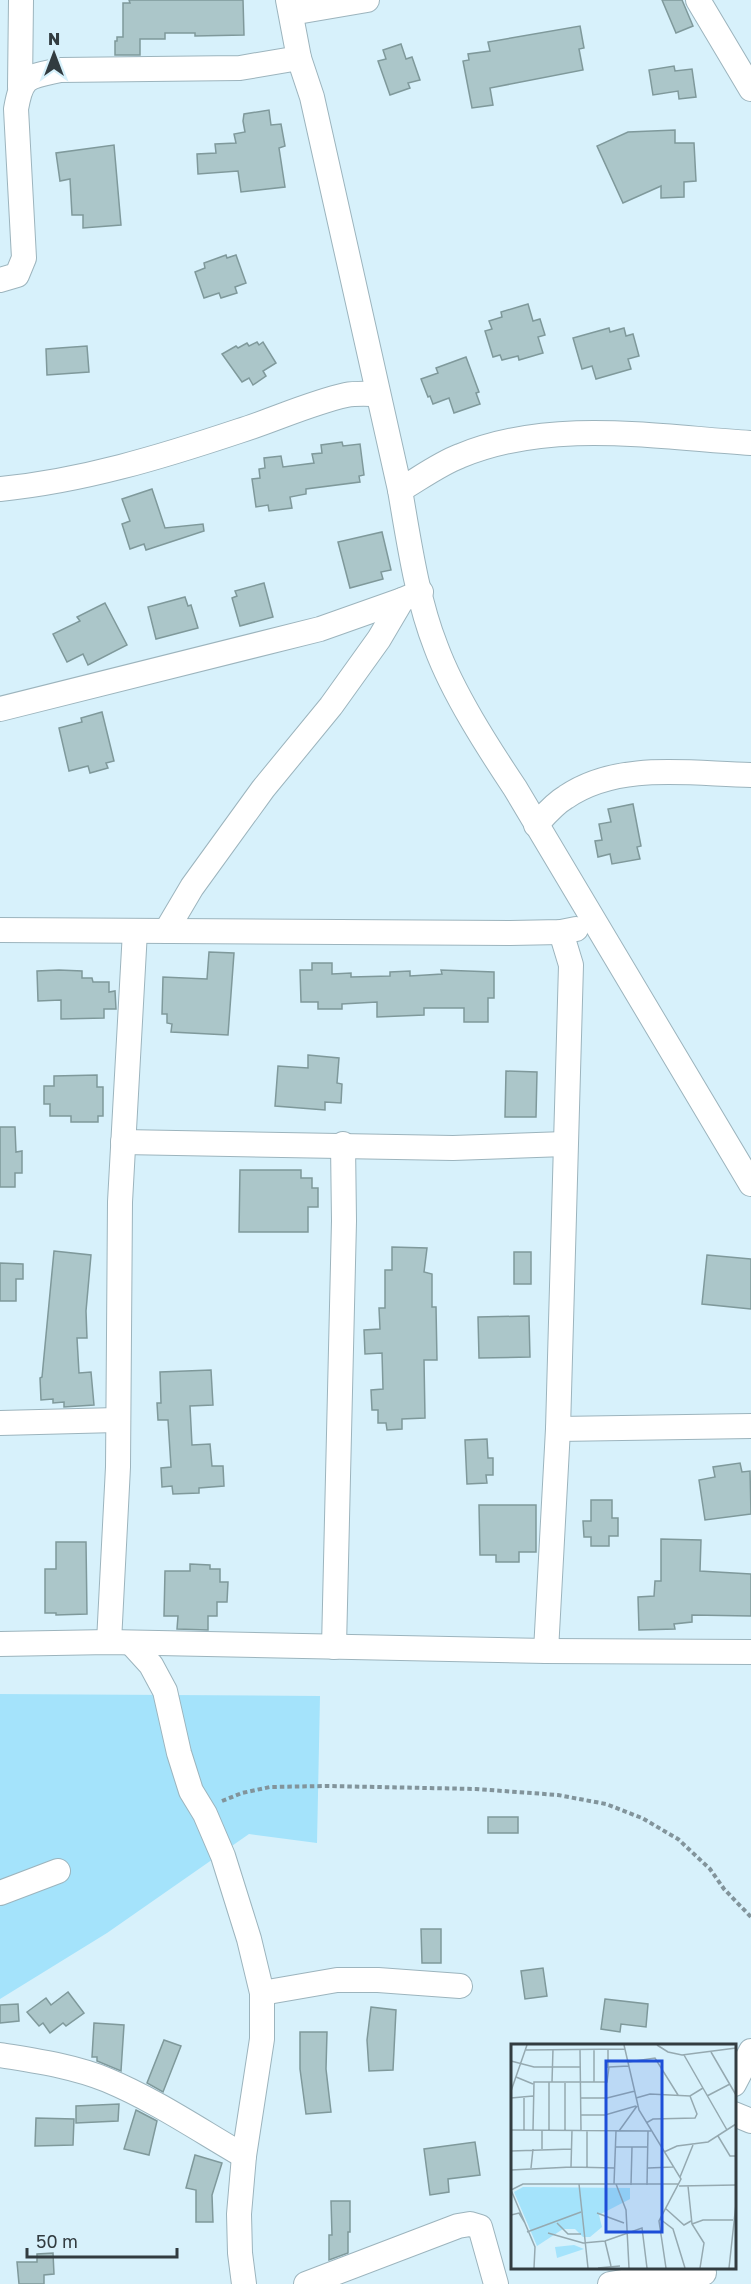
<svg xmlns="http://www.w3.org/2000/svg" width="751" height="2284" font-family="'Golos Text',sans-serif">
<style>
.green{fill:#a4e3fb}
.building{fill:#abc6c9;stroke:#7f999b;stroke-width:1.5}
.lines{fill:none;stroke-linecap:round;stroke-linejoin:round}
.minor-casing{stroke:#9cb4bd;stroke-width:26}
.path{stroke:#82949b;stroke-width:4;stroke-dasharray:4.5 3;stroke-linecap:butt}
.minor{stroke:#fff;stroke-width:24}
.inset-road{fill:none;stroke:#95a9b0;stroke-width:1.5}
.view{fill:#1d4ed8;fill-opacity:0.15;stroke:#1d4ed8;stroke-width:3}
.inset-edge{fill:none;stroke:#323c40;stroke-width:3}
</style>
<rect width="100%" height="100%" fill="#d7f1fb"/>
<!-- green -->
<path class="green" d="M0,1694L320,1696L317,1843L249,1834L107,1933L0,1999Z"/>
<!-- building -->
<g class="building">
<path d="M129,0H243L244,35L195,36V33H165V39H140V55H115V41H117V37H123V3H130Z"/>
<path d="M662,0H682L693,26L676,33Z"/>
<path d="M580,26L584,48L579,49L583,70L490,88L493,105L472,108L463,61L469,60L468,54L490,51L488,42Z"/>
<path d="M401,44L406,59L412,57L420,80L408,83L410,88L390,95L378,61L386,59L383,50Z"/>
<path d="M674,66L675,71L692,69L696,97L679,99L678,91L653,95L649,70Z"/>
<path d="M269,110L271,125L281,124L285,146L279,148L285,187L241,192L238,171L198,174L197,154L216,153L215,144L236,143L234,134L245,132L243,121L244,114Z"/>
<path d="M675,130V143H694L696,181L684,182V197L661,198V186L623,203L597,146L628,132Z"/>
<path d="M114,145L121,225L83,228V215H72L70,179L60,181L56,153Z"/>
<path d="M226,255L227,258L236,255L246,283L235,287L237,293L221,298L219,293L204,298L195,272L205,268L204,263Z"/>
<path d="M528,304L533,321L540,319L545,335L538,337L543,353L519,360L518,356L502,360L500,355L493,357L485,331L492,329L489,321L502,317L501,312Z"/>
<path d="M609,328L610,332L624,328L626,336L633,334L639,356L628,359L631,369L596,379L592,366L582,369L573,338Z"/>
<path d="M257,342L259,345L263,342L276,363L263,371L266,376L253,385L249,378L242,382L222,354L236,346L238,348L247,343L249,346Z"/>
<path d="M87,346L89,372L47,375L46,349Z"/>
<path d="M466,357L479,392L476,393L480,404L454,413L449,398L433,404L430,396L428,397L421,379L438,373L436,368Z"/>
<path d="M342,442L343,446L360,444L364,475L359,476L360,482L306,489V494L290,497L292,508L269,511L268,505L256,507L252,479L260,478L259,469L265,468L264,458L281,456L283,467L314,463L312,454L322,453L321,445Z"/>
<path d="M152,489L165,528L203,524L204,531L146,550L144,544L130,549L122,524L130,521L122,499Z"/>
<path d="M382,532L391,570L381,572L383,579L350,588L338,542Z"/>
<path d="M264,583L273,617L240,626L232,598L237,596L235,591Z"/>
<path d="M185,597L188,606L191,605L198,628L156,639L148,607Z"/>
<path d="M105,603L127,645L88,665L83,654L67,662L53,634L80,621L77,617Z"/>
<path d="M102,712L114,761L106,763L108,768L90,773L88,766L69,771L59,728L82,722L81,718Z"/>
<path d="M633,804L641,846L637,847L640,859L612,864L610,854L598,857L595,841L602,840L599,824L611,822L608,809Z"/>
<path d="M209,952L234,953L228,1035L171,1032L172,1024L167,1023V1014H162L163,977L207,979Z"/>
<path d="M312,963H332V974L351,973V977L390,976V972L410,971V976L442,974L441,970L494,972V998H488V1022H464V1008H424V1015L377,1017V1002L342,1004V1009H318V1002H301L300,970H312Z"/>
<path d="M59,970L82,971V978H92L93,982H109V992L115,991L116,1009H104V1018L61,1019V1000L38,1001L37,971Z"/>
<path d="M308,1055L339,1058L337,1083L342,1084L341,1103L325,1102V1110L275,1106L278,1066L308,1068Z"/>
<path d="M506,1071L537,1072L536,1117H505Z"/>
<path d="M97,1075V1087H103V1116H98V1122H71V1116H50V1104H44V1086H54V1076Z"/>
<path d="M0,1127H15L16,1152L22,1151V1173H15V1187H0Z"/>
<path d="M240,1170H301V1178H312V1188H318V1207H308V1232H239Z"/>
<path d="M392,1247L427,1248L424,1272L432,1274V1307H436L437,1360H424L425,1418L402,1419V1429L387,1430L386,1423H378V1410H372L371,1390L383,1389L382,1353L365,1354L364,1330L380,1329L379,1308H385V1270H392Z"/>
<path d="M54,1251L91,1255L86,1311L87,1338H77L79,1373L91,1372L94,1405L64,1407V1402L53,1403V1399L41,1400L40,1378L42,1377Z"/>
<rect x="514" y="1252" width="17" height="32"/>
<path d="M707,1255L751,1259V1309L702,1304Z"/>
<path d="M0,1263L23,1264V1279H16V1301H0Z"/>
<path d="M529,1316L530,1357L479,1358L478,1317Z"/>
<path d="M211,1370L213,1405L190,1406L192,1445L210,1444L212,1466H223L224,1486L199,1488V1493L173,1494L172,1486L162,1487L161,1468L171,1467L168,1420H158L157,1403H161L160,1372Z"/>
<path d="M487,1439L488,1458H493V1475H486L487,1483L467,1484L465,1440Z"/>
<path d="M740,1463L742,1472L750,1471L751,1514L705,1520L699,1480L715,1477L713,1467Z"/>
<path d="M591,1500H612V1518H618V1536H609V1546H591V1537H584L583,1521H591Z"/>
<path d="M479,1505H536V1552H519V1562H496V1555H480Z"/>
<path d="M661,1539L701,1540L700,1571L751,1574V1616L692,1615V1622L674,1624L675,1629L639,1630L638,1597L654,1596L655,1581H661Z"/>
<path d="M56,1542H86L87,1614L56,1615V1613H45V1569H56Z"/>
<path d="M190,1564L210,1565V1569H220V1582H228L227,1602H217V1616H208V1630L177,1629L178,1616H164L165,1571H190Z"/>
<rect x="488" y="1817" width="30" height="16"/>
<path d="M421,1929H441V1963H422Z"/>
<path d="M543,1968L547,1996L525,1999L521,1971Z"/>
<path d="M68,1992L84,2013L66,2026L63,2023L50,2033L43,2023L39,2026L27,2012L46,1998L51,2005Z"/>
<path d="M605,1999L648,2004L646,2027L621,2024L620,2032L601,2029Z"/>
<path d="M18,2004L19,2021L0,2023V2005Z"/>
<path d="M371,2007L396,2010L393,2070L369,2071L367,2040Z"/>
<path d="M94,2023L124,2025L121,2071L97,2061V2057H92Z"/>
<path d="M300,2032H327L326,2069L331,2112L306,2114L300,2069Z"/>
<path d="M164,2040L181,2046L163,2092L147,2083Z"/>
<path d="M119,2104L118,2121L76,2123V2106Z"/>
<path d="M136,2110L157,2121L149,2155L124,2149Z"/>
<path d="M36,2118L74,2119L73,2145L35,2146Z"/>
<path d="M475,2142L480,2175L448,2179L449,2192L430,2195L424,2149Z"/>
<path d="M195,2155L222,2163L212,2195L213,2222H196V2190L186,2188Z"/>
<path d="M331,2201H350V2232H348V2253L329,2260V2235H332Z"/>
<path d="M53,2253L54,2274L44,2275V2284H19L17,2262H37V2254Z"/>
</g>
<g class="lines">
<defs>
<g id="minor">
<path d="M288,0L299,58L312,97L400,490C409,542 417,599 436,647C453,693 487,746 515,788L751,1184"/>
<path d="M698,0L751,89"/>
<path d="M291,13L367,0"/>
<path d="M20,87L21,0"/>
<path d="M0,280L17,275L24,258L16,109C22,75 28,77 60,70L240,68L299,58"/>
<path d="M0,489C82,481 161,457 239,431C274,420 310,403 346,395C356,393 368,394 378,394"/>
<path d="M400,490C419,479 439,464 460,456C552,418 654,437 751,443"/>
<path d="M0,709L320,629L402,600"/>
<path d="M536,825C545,815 554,804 566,797C619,761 691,774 751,775"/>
<path d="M0,930L510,933L561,932L576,929"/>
<path d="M166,931L192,887L263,789L331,706L379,639L402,600L421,592"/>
<path d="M123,1142L453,1148L565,1144"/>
<path d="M0,1423L117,1420"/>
<path d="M558,1429L751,1426"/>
<path d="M109,1642L118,1467L120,1202L135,931"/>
<path d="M131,1643L151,1665L165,1691L179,1753L191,1791L205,1814L223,1856L249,1939L262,1993V2039L244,2156L239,2214L240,2253L244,2284"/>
<path d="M0,1644L109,1642L546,1651L751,1652"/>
<path d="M334,1647L344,1221L343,1144"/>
<path d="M546,1651L558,1429L571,965L561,932"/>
<path d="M0,1893L58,1871"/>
<path d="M262,1993L337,1980H378L460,1986"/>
<path d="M0,2055C36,2061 73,2066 107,2080C155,2100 199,2130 244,2156"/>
<path d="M734,2084L751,2051"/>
<path d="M734,2114L751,2121"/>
<path d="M306,2284L458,2226L470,2224L480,2227L496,2284"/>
<path d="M610,2284L658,2276L704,2273"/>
</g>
</defs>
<!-- minor casing -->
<use href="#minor" class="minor-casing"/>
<!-- path -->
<path class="path" d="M222,1801L242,1793L270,1787L327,1786L476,1789L558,1795L606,1804L642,1818L678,1839L710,1869L724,1889L751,1917"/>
<!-- minor -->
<use href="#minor" class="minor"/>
</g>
<!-- overview -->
<g transform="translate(511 2044)">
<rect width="225" height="225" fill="#d7f1fb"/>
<path d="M12,143L119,144V155L88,171L91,183L79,193H72L64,185H52L26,202L3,148ZM63,201L73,205L46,214L44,203Z" fill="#a4e3fb"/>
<path class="inset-road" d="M113,1L128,66L170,135L148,177L155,224M146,1L157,8L171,11L225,4M69,5L70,87M83,5V38M15,6L114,5M200,8L225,51M173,11L216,86M0,17L23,23H69M117,18L144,14L167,51M97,24V5M5,33L22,40M38,38V86M41,38L42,5M54,39V86M0,47L16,1M196,52L219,40M0,54L22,52M70,54H96L124,47M125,54L139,50L179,52L192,44M70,71H94L125,62M135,79L142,75L184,74L186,70L179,52M0,86L140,87M13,86V54M22,86L23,38H96L98,23L118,22M108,87L126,62M207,92L219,112H225M104,103H137M31,105V86M0,107L60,105M153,108L166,102L197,98L225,80M60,123L104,124M20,124L22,105M76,124V87M137,124L162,123M0,126L60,123L61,86M169,133L182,101M68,140L77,224M103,140L105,87M105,140L115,166L118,224M120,141L121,103M136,141L137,87M168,142L225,141M177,142L181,180L193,199L189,224M0,146L12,140H168M0,146L24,203L23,224M154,164L173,181L180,177M86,169L113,179M0,171L8,169L14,179M149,175L162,185L174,224M46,179L57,190H70M181,180L192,176H222M16,188L70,168M37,189L72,199L94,197L131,184L136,224M94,197L100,222M87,224L109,222M218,224L225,160"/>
<path class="view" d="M95,17H151V188H95Z"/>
<rect width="225" height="225" class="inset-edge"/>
</g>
<!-- north arrow -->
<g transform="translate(54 54)" stroke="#d7f1fb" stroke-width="4.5" paint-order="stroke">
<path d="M0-4.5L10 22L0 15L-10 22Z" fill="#323c40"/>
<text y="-9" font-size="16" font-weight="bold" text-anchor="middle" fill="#323c40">N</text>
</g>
<!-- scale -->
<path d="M27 2248v9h150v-9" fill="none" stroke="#323c40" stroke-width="3"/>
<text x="36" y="2248" font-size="18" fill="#323c40" stroke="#d7f1fb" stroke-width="4.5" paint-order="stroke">50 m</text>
</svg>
